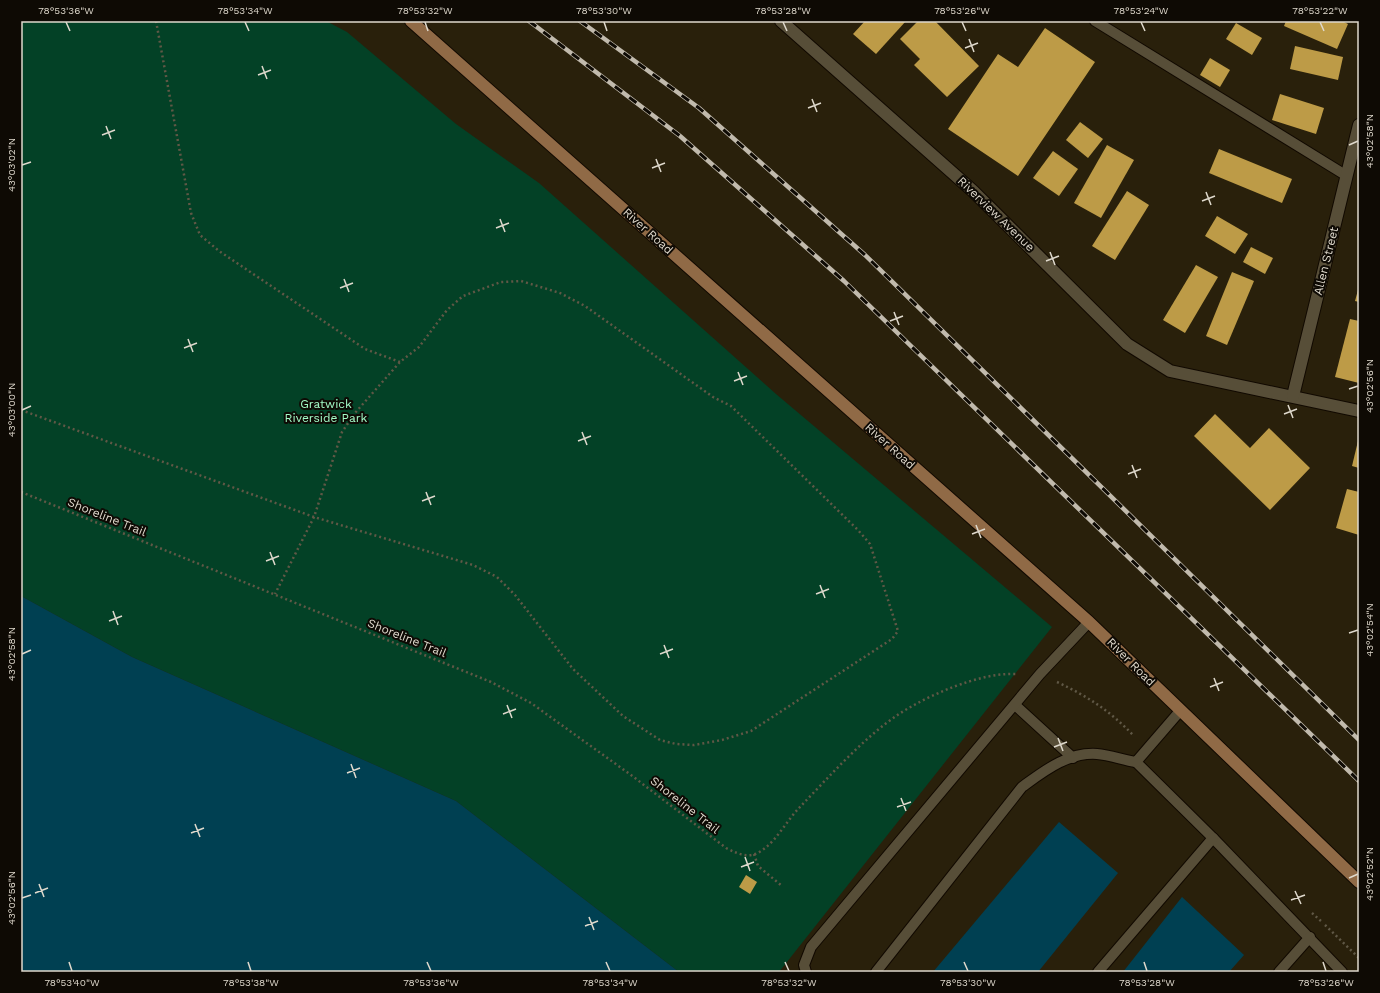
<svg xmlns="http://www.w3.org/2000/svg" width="1380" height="993" font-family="'Work Sans',sans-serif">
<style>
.green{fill:#034126}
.water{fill:#004052}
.building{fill:#bd9b47}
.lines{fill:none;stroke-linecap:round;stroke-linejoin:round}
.service-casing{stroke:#110900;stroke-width:12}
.minor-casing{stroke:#110900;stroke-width:14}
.primary-casing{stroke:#110900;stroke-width:14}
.path{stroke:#605846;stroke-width:2.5;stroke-dasharray:2 3;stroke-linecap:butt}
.service{stroke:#574e38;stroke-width:10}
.minor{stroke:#574e38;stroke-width:12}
.primary{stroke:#906a46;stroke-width:12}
.rail-casing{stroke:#c1baad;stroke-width:4.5}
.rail{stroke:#0e0a04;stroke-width:3;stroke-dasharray:9;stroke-linecap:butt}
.ticks{fill:none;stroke:#dfd9cd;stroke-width:1.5}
.labels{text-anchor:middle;stroke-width:4;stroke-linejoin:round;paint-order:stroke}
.street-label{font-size:12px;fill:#dfd9cd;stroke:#0e0a04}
.park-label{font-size:12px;fill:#a3fcc8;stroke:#0e0a04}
.neatline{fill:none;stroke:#dfd9cd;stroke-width:1.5}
.ticks-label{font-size:10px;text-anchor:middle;fill:#dfd9cd}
</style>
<rect width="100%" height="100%" fill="#29200b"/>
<!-- green -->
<path class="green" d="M21,21H326L347,32L456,124L539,183L776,394L1052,627L779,972H679L456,801L132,657L21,596Z"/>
<!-- water -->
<g class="water">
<path d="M21,596L132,657L456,801L679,972H21Z"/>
<path d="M1059,822L1118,873L1038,972H933Z"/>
<path d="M1182,897L1244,955L1229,972H1123Z"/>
</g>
<!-- building -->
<g class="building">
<path d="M865,21H906L876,54L853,34Z"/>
<path d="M918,21H935L979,66L947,97L914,65L920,59L900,39Z"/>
<path d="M1286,21H1342L1348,24L1337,49L1284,26Z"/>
<path d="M1236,23L1262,38L1252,55L1226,39Z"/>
<path d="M1045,28L1095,62L1018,176L948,129L998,54L1018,67Z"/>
<path d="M1295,46L1343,57L1338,80L1290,69Z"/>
<path d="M1210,58L1230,70L1220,87L1200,75Z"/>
<path d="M1280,94L1324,108L1316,134L1272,120Z"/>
<path d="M1080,122L1103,139L1088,158L1066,140Z"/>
<path d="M1107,145L1134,160L1101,218L1074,203Z"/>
<path d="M1219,149L1292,179L1282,203L1209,173Z"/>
<path d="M1053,151L1078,169L1059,196L1033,178Z"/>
<path d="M1127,191L1149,205L1115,260L1092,246Z"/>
<path d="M1217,216L1248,234L1235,254L1205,236Z"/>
<path d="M1251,247L1273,258L1265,274L1243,262Z"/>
<path d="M1196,265L1218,277L1185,333L1163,320Z"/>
<path d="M1232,272L1254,281L1227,345L1206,336Z"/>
<path d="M1358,290H1359V302L1355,301Z"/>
<path d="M1350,319L1359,321V383L1335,377Z"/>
<path d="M1215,414L1250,448L1269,428L1310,468L1270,510L1194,436Z"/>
<path d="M1358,441H1359V468L1352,466Z"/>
<path d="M1347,489L1359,492V535L1336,528Z"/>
<path d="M746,875L757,882L750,894L739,887Z"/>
</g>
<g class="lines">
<defs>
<g id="service">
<path d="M1095,21L1347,176"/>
<path d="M1015,705L1073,758"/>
<path d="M1136,762L1213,838L1342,972"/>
<path d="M806,972L804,965L811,947L1040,674L1089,622"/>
<path d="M876,972L1022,787C1044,771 1068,752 1097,754C1110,755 1123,760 1136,762L1180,711"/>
<path d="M1098,972L1213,838"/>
<path d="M1279,972L1310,937"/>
</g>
<g id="minor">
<path d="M781,21L973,191L1127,344L1170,371L1359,411"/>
<path d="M1293,396L1359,125"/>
</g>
<path id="primary" d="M411,21L1089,622L1359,882"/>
</defs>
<!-- service casing -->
<use href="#service" class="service-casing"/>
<!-- minor casing -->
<use href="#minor" class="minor-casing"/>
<!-- primary casing -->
<use href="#primary" class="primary-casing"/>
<!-- path -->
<g class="path">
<path d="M156,21L191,213L200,235L219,251L365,349L400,362"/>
<path d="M21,410L314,517L473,565L497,577L515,595L573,669L623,716L660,740L676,744L694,745L722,740L751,731L892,639L898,631L870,544L858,530L731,406L713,397L585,306L560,293L521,281L501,282L463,296L447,310L419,347L400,362L355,413L342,432L314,517L275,594"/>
<path d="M21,492L491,682L531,703L631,775L726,848C740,855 751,860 765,848C777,839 787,821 798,809C828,778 863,738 899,714C916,703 935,694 953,687C975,679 995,673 1018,674"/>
<path d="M1057,682C1089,697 1110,711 1134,736"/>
<path d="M754,854L758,866L782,886"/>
<path d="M1312,913L1322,922"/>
<path d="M1325,925L1359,958"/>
</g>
<!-- service -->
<use href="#service" class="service"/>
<!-- minor -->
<use href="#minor" class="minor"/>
<!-- primary -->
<use href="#primary" class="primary"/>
<defs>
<g id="rail">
<path d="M529,21L680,136L844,281L1359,781"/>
<path d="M580,21L699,108L865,255L1359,740"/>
</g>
</defs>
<!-- rail casing -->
<use href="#rail" class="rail-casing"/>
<!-- rail -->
<use href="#rail" class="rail"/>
</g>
<!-- ticks -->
<path class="ticks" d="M66,22L70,31M245,22L249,31M425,22L428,31M604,22L607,31M783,22L787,31M962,22L966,31M1141,22L1145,31M1320,22L1324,31M969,39L974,52M965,48L978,43M262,66L267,79M258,75L271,70M812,99L817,112M808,108L821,103M106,126L111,139M102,135L115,130M1349,145L1358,141M656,159L661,172M22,165L31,162M652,168L665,163M1206,192L1211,205M1202,201L1215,196M500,219L505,232M496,228L509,223M1050,252L1055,265M1046,261L1059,256M344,279L349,292M340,288L353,283M894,312L899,325M890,321L903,316M188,339L193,352M184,348L197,343M738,372L743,385M734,381L747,376M1349,389L1358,386M1288,405L1293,418M22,410L31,406M1284,414L1297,409M582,432L587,445M578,441L591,436M1132,465L1137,478M1128,474L1141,469M426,492L431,505M422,501L435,496M976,525L981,538M972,534L985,529M270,552L275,565M266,561L279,556M820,585L825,598M816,594L829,589M113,611L118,625M109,621L122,616M1349,633L1358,630M664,645L669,658M22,654L31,650M660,654L673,649M1214,678L1219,691M1210,687L1223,682M507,705L512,718M503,714L516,709M1058,738L1063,751M1054,747L1067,742M351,764L356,778M347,773L360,768M901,798L906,811M897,807L911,802M195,824L200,837M191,833L204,828M745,857L750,871M741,867L754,862M1349,878L1358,874M39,884L44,897M1295,891L1301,904M35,893L48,888M22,898L31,895M1291,900L1305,895M589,917L594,930M585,926L598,921M69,962L72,971M248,962L251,971M427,962L431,971M606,962L610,971M785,962L789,971M964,962L968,971M1144,962L1147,971M1323,962L1326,971"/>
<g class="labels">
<!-- street labels -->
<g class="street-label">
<text transform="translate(996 214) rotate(44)" y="4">Riverview Avenue</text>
<text transform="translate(648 231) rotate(42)" y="4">River Road</text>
<text transform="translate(1326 261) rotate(-76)" y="4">Allen Street</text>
<text transform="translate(890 446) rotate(42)" y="4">River Road</text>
<text transform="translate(107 517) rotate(22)" y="4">Shoreline Trail</text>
<text transform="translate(407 638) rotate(22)" y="4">Shoreline Trail</text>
<text transform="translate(1131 662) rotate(45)" y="4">River Road</text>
<text transform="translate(685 805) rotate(38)" y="4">Shoreline Trail</text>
</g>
<!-- park labels -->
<g class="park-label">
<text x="326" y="408">Gratwick<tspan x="326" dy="14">Riverside Park</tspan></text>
</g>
</g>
<!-- border -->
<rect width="1380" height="993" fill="none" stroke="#0e0a04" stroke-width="44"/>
<rect x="22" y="22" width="1336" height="949" class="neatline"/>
<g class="ticks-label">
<text x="66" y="14">78°53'36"W</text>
<text x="245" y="14">78°53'34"W</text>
<text x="425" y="14">78°53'32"W</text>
<text x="604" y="14">78°53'30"W</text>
<text x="783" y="14">78°53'28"W</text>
<text x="962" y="14">78°53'26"W</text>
<text x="1141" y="14">78°53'24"W</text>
<text x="1320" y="14">78°53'22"W</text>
<text transform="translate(1369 141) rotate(-90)" y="4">43°02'58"N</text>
<text transform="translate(11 165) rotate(-90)" y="4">43°03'02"N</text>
<text transform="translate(1369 386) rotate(-90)" y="4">43°02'56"N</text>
<text transform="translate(11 410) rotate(-90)" y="4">43°03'00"N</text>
<text transform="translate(1369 630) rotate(-90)" y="4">43°02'54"N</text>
<text transform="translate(11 654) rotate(-90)" y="4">43°02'58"N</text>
<text transform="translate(1369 874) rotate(-90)" y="4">43°02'52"N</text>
<text transform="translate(11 898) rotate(-90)" y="4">43°02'56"N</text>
<text x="72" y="986">78°53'40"W</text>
<text x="251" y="986">78°53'38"W</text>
<text x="431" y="986">78°53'36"W</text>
<text x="610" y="986">78°53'34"W</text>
<text x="789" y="986">78°53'32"W</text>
<text x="968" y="986">78°53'30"W</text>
<text x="1147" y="986">78°53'28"W</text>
<text x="1326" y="986">78°53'26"W</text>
</g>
</svg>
